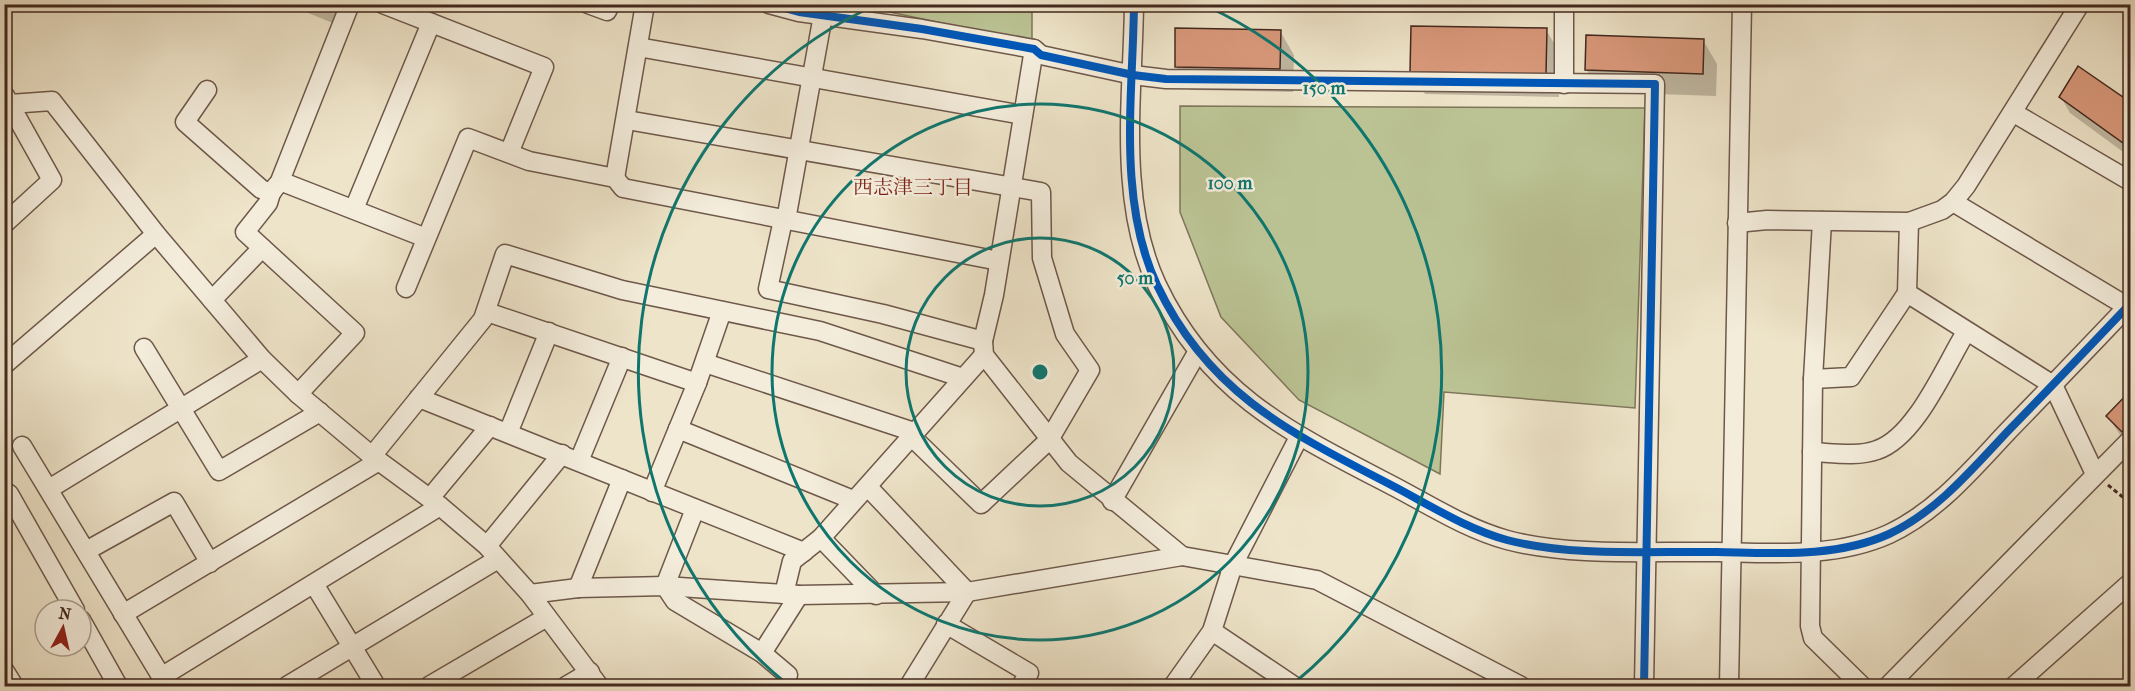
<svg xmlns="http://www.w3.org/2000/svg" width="2135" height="691" font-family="'IM FELL French Canon','Noto Serif JP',serif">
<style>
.green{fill:#bbc394;stroke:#7f765a;stroke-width:1.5}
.shadow{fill:#0003}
.building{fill:#d8987a;stroke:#43291f;stroke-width:1.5}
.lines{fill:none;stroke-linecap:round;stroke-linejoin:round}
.minor-casing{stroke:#6e584a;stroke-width:21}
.path{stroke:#43291f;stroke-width:3;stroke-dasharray:4.5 3;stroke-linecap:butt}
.minor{stroke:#f4eddc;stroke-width:18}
.cycleway-casing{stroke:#f4eddc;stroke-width:11}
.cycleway{stroke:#0057b8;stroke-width:8}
.ring{fill:none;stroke:#0f766e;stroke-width:3}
.labels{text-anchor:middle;stroke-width:5;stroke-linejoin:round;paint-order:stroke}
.neighbourhood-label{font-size:20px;fill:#7a1f14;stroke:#f4eddc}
.centre{fill:#0f766e;stroke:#f4eddc;stroke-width:3}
.ring-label{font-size:18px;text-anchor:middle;font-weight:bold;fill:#0f766e;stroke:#f4eddc;stroke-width:5;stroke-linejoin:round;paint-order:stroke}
</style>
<rect width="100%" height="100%" fill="#eee4c9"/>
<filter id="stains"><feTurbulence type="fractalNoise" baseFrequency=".00333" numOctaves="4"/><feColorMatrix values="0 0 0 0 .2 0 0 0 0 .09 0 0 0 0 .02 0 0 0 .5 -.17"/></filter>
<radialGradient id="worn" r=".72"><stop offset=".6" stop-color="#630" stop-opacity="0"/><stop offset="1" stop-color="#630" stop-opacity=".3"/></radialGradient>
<!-- green -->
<g class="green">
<path d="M856,5H1032V42Z"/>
<path d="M1180,106L1645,108L1635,408L1444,392L1440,474L1299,400L1221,317L1180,212Z"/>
</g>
<!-- shadow -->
<g class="shadow">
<path d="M286,4H349L340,26Z"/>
<path d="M1546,30L1560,53L1559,97L1425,94L1411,71Z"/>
<path d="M1280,31L1294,55L1293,92L1190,90L1176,67Z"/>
<path d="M1703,40L1717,64L1716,96L1600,92L1586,69Z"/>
<path d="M2079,68L2130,104V157L2070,113L2061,97Z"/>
<path d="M2130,393V446L2118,432L2108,416Z"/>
</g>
<!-- building -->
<g class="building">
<path d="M316,4H333L331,10Z"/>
<path d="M1411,26L1547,28L1546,74L1410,72Z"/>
<path d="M1175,28L1281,30L1280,69L1175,67Z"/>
<path d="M1586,35L1704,39L1703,74L1585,70Z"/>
<path d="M2078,66L2130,102V148L2059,97Z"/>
<path d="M2130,391V423L2122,432L2106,416Z"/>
</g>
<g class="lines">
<defs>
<g id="minor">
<path d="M350,4L280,181L426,238"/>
<path d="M383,4L544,67L509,153"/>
<path d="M588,4L607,11L610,4"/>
<path d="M769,4L799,12L922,29L1034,49L1041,55L1133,75L1166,79L1655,84L1644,686"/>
<path d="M1134,4C1133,95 1117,200 1157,285C1209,395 1293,434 1395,487C1431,506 1467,529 1507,540C1571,557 1650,551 1717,552C1774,553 1836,558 1889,534C1938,511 1973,468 2009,430C2050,388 2090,346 2130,304"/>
<path d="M638,47L1023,115"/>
<path d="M1034,49L994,295L983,341L984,355L1069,463L1182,556"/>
<path d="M1564,84V4"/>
<path d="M207,90L185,122L261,189L271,193L277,185"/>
<path d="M10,104L52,101L156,234L262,359L298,394L372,456L440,506L487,546L530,594L599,686"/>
<path d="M2014,113L2130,181"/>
<path d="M627,120L1041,192L1042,258L1065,334L1090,370L1049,440L981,504L911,436"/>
<path d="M615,178L645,4"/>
<path d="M271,193L268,203L245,232L355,333L298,394"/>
<path d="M1953,202L2128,307"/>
<path d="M354,209L431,23"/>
<path d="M783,220L768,289L883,314L983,341"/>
<path d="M786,220L823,15"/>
<path d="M1822,221L1813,379L1810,626L1813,638L1862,686"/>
<path d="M1909,222L1907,293L2053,385L2095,474"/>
<path d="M1737,223L1767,220L1909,222L1942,210L1953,202L1966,186L2080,4"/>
<path d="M4,224L52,180L5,96"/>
<path d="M406,288L468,138L529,161L615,178L623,188L999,261"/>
<path d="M212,300L262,248"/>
<path d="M487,312L697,383"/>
<path d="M144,348L219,471L320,412"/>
<path d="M705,363L914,432"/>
<path d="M4,365L156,234"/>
<path d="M1813,379L1851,377L1907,293"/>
<path d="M419,398L804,552"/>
<path d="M678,429L853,500"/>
<path d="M508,433L549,332"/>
<path d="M22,446L167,686"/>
<path d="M1812,452C1833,453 1858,457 1877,450C1916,437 1945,366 1966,332"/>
<path d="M372,456L483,319L505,254L622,290L820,331L963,378"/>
<path d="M579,461L622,357"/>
<path d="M868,487L967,592L909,686"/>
<path d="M49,489L262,359"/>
<path d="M4,491L9,494L75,610"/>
<path d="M652,492L697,383L722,311"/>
<path d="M430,498L490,426"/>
<path d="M1112,501L1198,351"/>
<path d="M695,509L665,586L675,601L762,653L788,675"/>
<path d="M821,538L876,595"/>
<path d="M487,546L562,454"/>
<path d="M86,551L174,502L210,563"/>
<path d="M314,584L376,686"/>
<path d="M578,588L622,479"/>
<path d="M530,594L578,588L665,586L799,595L967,592L1182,556L1317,580L1521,686"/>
<path d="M784,594L792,561L821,538L984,355"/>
<path d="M123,614L379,461"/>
<path d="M81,620L118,686"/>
<path d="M946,624L1029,673L1021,686"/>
<path d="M1212,631L1294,686"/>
<path d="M762,653L799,595"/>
<path d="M4,670L14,686"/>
<path d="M161,677L440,506"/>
<path d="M287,686L498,559"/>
<path d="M429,686L547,617"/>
<path d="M566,686L590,672"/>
<path d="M1173,686L1212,631L1233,565L1299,437"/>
<path d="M1729,686L1742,4"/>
<path d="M1888,686L2130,440"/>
<path d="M2014,686L2130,583"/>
</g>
</defs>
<!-- minor casing -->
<use href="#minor" class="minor-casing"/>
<!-- path -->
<path class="path" d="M2108,485L2130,503"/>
<!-- minor -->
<use href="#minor" class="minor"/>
<defs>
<g id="cycleway">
<path d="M769,4L799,12L922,29L1034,49L1041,55L1133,75L1166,79L1655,84L1644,686"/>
<path d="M1134,4C1133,95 1117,200 1157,285C1209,395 1293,434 1395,487C1431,506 1467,529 1507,540C1571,557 1650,551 1717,552C1774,553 1836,558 1889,534C1938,511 1973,468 2009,430C2050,388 2090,346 2130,304"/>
</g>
</defs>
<!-- cycleway casing -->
<use href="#cycleway" class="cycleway-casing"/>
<!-- cycleway -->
<use href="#cycleway" class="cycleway"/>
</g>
<!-- distance rings -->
<g class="ring">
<circle cx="1040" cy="372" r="134"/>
<circle cx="1040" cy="372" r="268"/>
<path d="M787 684A402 402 0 0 1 876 5M1204 5A402 402 0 0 1 1293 684"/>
</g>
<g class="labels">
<!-- neighbourhood labels -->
<g class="neighbourhood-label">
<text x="913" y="194">西志津三丁目</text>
</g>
</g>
<circle cx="1040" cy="372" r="9" class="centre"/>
<g class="ring-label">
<text x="1324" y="94">150 m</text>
<text x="1230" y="189">100 m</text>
<text x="1135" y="284">50 m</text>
</g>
<!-- margin -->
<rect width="2135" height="691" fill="none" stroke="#eee4c9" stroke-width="24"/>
<rect x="6" y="6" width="2123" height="679" fill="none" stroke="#43291f" stroke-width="3"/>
<rect x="12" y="12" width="2111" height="667" fill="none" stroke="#43291f" stroke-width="1.5"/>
<!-- north arrow -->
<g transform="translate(63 628) rotate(8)"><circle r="28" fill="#f4eddc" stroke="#ad9f90" stroke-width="1.5"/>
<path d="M0-4.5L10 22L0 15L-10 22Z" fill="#8f2418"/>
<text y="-9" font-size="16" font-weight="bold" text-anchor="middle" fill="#43291f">N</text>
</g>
<rect width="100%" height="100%" filter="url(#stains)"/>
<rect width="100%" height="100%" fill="url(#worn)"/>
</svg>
